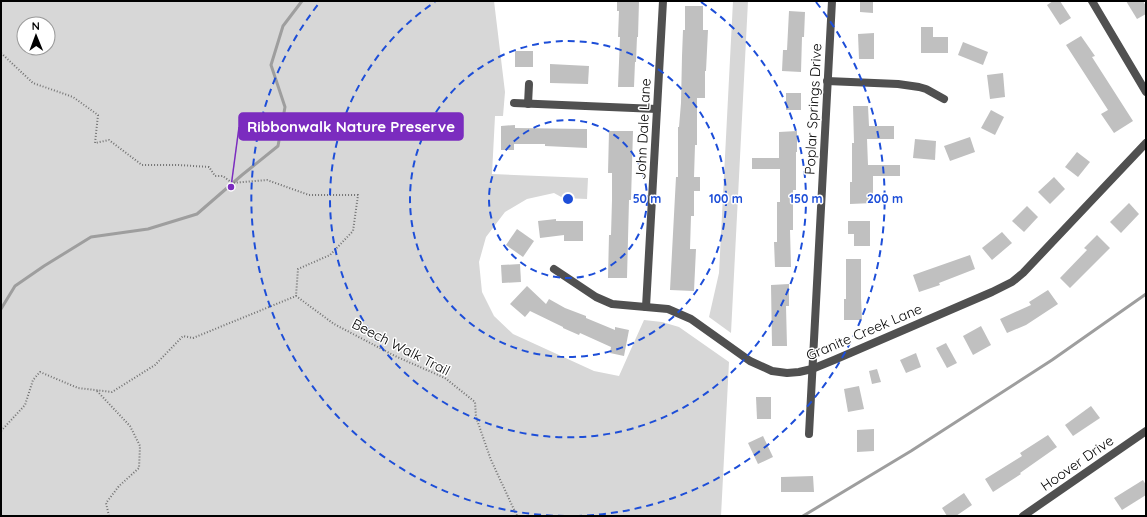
<svg xmlns="http://www.w3.org/2000/svg" width="1147" height="517" font-family="Quicksand,sans-serif">
<style>
.green{fill:#d7d7d7;fill-rule:evenodd}
.lines{fill:none;stroke-linecap:round;stroke-linejoin:round}
.stream{stroke:#9e9e9e;stroke-width:3}
.building{fill:#c0c0c0}
.path{stroke:#727272;stroke-width:2;stroke-dasharray:1 2;stroke-linecap:butt}
.minor{stroke:#505050;stroke-width:8}
.ring{fill:none;stroke:#1d4ed8;stroke-width:2;stroke-dasharray:7 5}
.labels{text-anchor:middle;stroke-width:3;stroke-linejoin:round;paint-order:stroke}
.street-label{font-size:14px;fill:#000;stroke:#fff}
.centre{fill:#1d4ed8;stroke:#fff;stroke-width:2}
.ring-label{font-size:12px;text-anchor:middle;font-weight:bold;fill:#1d4ed8;stroke:#fff;stroke-width:3;stroke-linejoin:round;paint-order:stroke}
.leader{fill:none;stroke:#7b2cbf;stroke-width:1.5}
.callout-dot{fill:#7b2cbf;stroke:#fff;stroke-width:1.5}
.callout{fill:#7b2cbf;stroke:#7b2cbf;stroke-width:1.5}
.callout-label{font-size:15px;text-anchor:middle;font-weight:bold;fill:#fff}
</style>
<rect width="100%" height="100%" fill="#fff"/>
<!-- green -->
<g class="green">
<path d="M1,1H494L505,92L503,116H495L492,174L588,178L587,199L563,198L554,193L527,199L505,212L486,237L479,262L482,292L494,316L513,334L594,371L619,376L644,320L662,322L679,327L729,362L721,516H1ZM24,24H48V48H24Z"/>
<path d="M733,1H748L731,333L709,317L719,273Z"/>
</g>
<g class="lines">
<!-- stream -->
<g class="stream">
<path d="M1,309L15,286L44,266L91,237L148,229L197,214L242,175L278,146L285,107L271,65L283,26L302,1"/>
<path d="M803,516L911,451L1052,360L1146,294"/>
</g>
</g>
<!-- building -->
<g class="building">
<path d="M617,1H639L638,37H637L636,62H635L634,87H618L620,37H618L619,11H617Z"/>
<path d="M860,1H873V13L860,12Z"/>
<path d="M1053,1H1060L1071,18L1060,25L1047,5Z"/>
<path d="M1126,1H1143L1146,6V14L1137,19Z"/>
<path d="M685,6H703V30H708L706,71H705V98H697V145H695L694,177H700V191H694V216H691L690,249H696L694,291L670,290L676,177H678V127H679L681,103L682,56L683,30H685Z"/>
<path d="M789,11L805,12L804,37H802L801,72L782,71L783,50H787Z"/>
<path d="M921,27H933V37H948V53H921Z"/>
<path d="M874,33V59H859L858,34Z"/>
<path d="M1081,36L1095,56L1092,57L1133,121L1114,133L1101,114L1108,110L1066,45Z"/>
<path d="M963,42L988,52L983,65L958,55Z"/>
<rect x="515" y="51" width="18" height="16"/>
<path d="M550,64L589,66L588,84L550,83Z"/>
<path d="M1003,73L1005,97L990,99L987,75Z"/>
<rect x="786" y="93" width="15" height="17"/>
<path d="M853,106H868L869,126H894V139H867L868,165H900V176H873V203L850,204V182H852V143H854Z"/>
<path d="M991,110L1004,117L995,135L981,128Z"/>
<path d="M515,125V128L587,129V148L545,146V144H514V150H501V126Z"/>
<path d="M609,131H633L631,200H629L627,278H608L609,235H611L612,200V173H608Z"/>
<path d="M797,131V152H796V190H793V230H790L791,267H775L774,242H777V202H780V169H752V158H779V132Z"/>
<path d="M970,137L975,152L950,161L944,146Z"/>
<path d="M915,139L936,141L935,160L913,158Z"/>
<path d="M1077,152L1090,162L1078,177L1065,167Z"/>
<path d="M1054,177L1065,189L1050,204L1038,192Z"/>
<path d="M1129,203L1139,214L1121,233L1110,222Z"/>
<path d="M1027,206L1038,217L1024,232L1012,221Z"/>
<path d="M556,219V221H583V241H564V235L540,238L538,221Z"/>
<path d="M848,221H870V246H854V234H848Z"/>
<path d="M517,229L534,241L523,257L506,245Z"/>
<path d="M1002,232L1012,243L992,260L982,248Z"/>
<path d="M1097,235L1110,248L1070,288L1060,278L1087,250L1084,248Z"/>
<path d="M970,255L975,269L939,283L940,285L919,292L913,275Z"/>
<path d="M846,259H861V298L862,320H844V299H846Z"/>
<path d="M520,264L521,282L502,283L501,265Z"/>
<path d="M789,284V306H786L787,346H772L771,285Z"/>
<path d="M527,286L546,304L549,299L565,308L586,316V318L615,330V327L629,330L624,356L610,353L611,347L580,333L579,335L563,328V327L530,311L525,317L510,304Z"/>
<path d="M1048,290L1058,304L1026,325L1007,333L1000,319L1031,305L1029,302Z"/>
<path d="M981,326L991,345L973,355L963,336Z"/>
<path d="M946,343L957,363L947,368L936,348Z"/>
<path d="M916,353L921,367L906,373L900,360Z"/>
<path d="M877,369L881,382L872,384L869,371Z"/>
<path d="M859,386L864,409L848,412L844,389Z"/>
<path d="M756,397H771V419H757Z"/>
<path d="M1091,406L1100,418L1073,436L1065,425Z"/>
<path d="M874,429V451L857,452V430Z"/>
<path d="M1048,435L1057,447L1020,473L1021,474L993,492L985,479L1022,456L1020,453Z"/>
<path d="M763,436L773,457L758,464L748,443Z"/>
<path d="M813,476L814,492H781V477Z"/>
<path d="M1143,480L1146,485V495L1122,510L1114,498Z"/>
<path d="M964,493L972,505L956,516H947L942,508Z"/>
</g>
<g class="lines">
<!-- path -->
<g class="path">
<path d="M1,53L33,83L73,97L98,115L95,143L109,140L142,165H179L209,167L215,176H223L232,183L267,180L309,195H358L353,231L330,255L298,269L296,296"/>
<path d="M97,391L130,426L140,446L139,468L119,486L106,503L109,516"/>
<path d="M1,431L25,405L33,380L40,372L78,388L112,392L155,365L183,336L193,338L296,296L334,324L395,356L445,378L475,402L476,417L491,460L517,516"/>
</g>
<!-- minor -->
<g class="minor">
<path d="M1092,1L1146,92"/>
<path d="M827,81L898,84L919,87L926,89L944,99"/>
<path d="M514,103L657,109"/>
<path d="M528,104L529,84"/>
<path d="M554,269L596,297L612,304L668,309L691,319L750,361L772,371L787,373L799,372L812,369L834,360L992,292L1012,282L1023,273L1146,143"/>
<path d="M646,307L663,1"/>
<path d="M809,434L832,1"/>
<path d="M1023,516L1146,431"/>
</g>
</g>
<!-- distance rings -->
<g class="ring">
<circle cx="568" cy="199" r="79"/>
<circle cx="568" cy="199" r="158"/>
<path d="M701 2A238 238 0 1 1 435 2"/>
<path d="M565 516A317 317 0 0 1 320 2M816 2A317 317 0 0 1 571 516"/>
</g>
<g class="labels">
<!-- street labels -->
<g class="street-label">
<text transform="translate(813 109) rotate(-87)" y="5">Poplar Springs Drive</text>
<text transform="translate(643 129) rotate(-87)" y="5">John Dale Lane</text>
<text transform="translate(864 332) rotate(-23)" y="5">Granite Creek Lane</text>
<text transform="translate(401 347) rotate(27)" y="5">Beech Walk Trail</text>
<text transform="translate(1077 463) rotate(-35)" y="5">Hoover Drive</text>
</g>
</g>
<circle cx="568" cy="199" r="6" class="centre"/>
<g class="ring-label">
<text x="647" y="203">50 m</text>
<text x="726" y="203">100 m</text>
<text x="806" y="203">150 m</text>
<text x="885" y="203">200 m</text>
</g>
<!-- callouts -->
<path class="leader" d="M231 187L239 127"/>
<circle class="callout-dot" cx="231" cy="187" r="4"/>
<rect class="callout" x="239" y="113" width="224" height="27" rx="4"/>
<g class="callout-label">
<text x="351" y="132">Ribbonwalk Nature Preserve</text>
</g>
<!-- border -->
<rect width="1147" height="517" fill="none" stroke="#000000" stroke-width="4"/>
<!-- north arrow -->
<g transform="translate(36 36) rotate(359)"><circle r="19" fill="#ffffff" stroke="#999999"/>
<path d="M0-3L7 15L0 10L-7 15Z" fill="#000000"/>
<text y="-6" font-size="11" font-weight="bold" text-anchor="middle" fill="#000000">N</text>
</g>
</svg>
